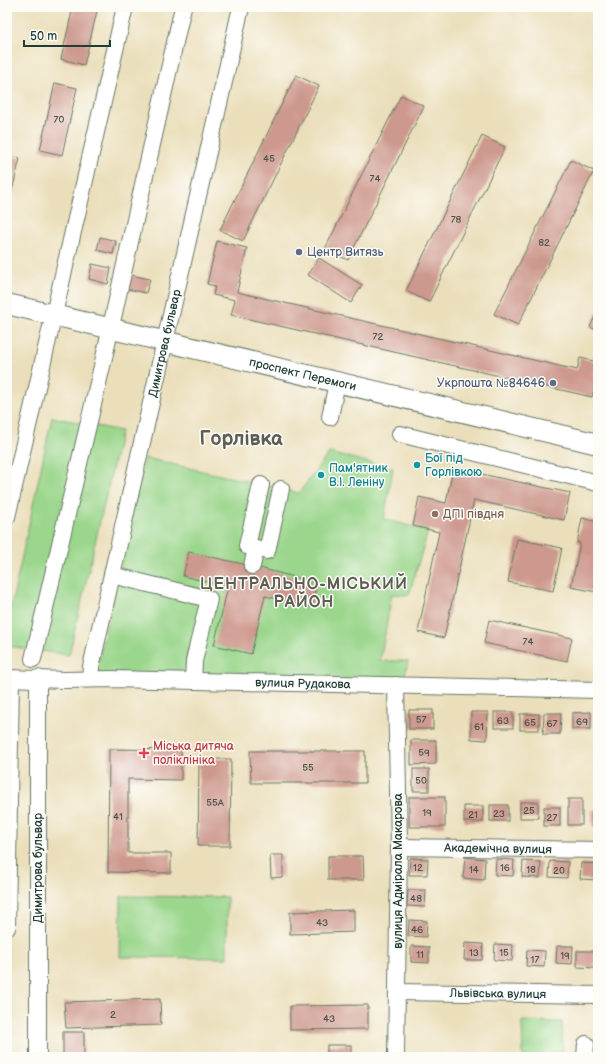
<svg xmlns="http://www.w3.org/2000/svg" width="605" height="1064" font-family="'Balsamiq Sans',sans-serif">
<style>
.green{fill:#9ad68b;stroke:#5c8a60}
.building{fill:#cd988d}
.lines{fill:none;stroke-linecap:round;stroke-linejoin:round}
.minor-casing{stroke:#667663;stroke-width:18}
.major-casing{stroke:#667663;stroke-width:22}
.minor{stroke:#fff;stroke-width:16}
.major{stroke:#fff;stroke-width:20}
.service-dot{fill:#5c6f8a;stroke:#fdfcf7;stroke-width:1.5}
.culture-dot{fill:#0f9aa8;stroke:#fdfcf7;stroke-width:1.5}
.education-dot{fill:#8d6e63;stroke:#fdfcf7;stroke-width:1.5}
.health-dot{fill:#e0444e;stroke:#fdfcf7;stroke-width:1.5}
.labels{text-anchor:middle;stroke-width:3;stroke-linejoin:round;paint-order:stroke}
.number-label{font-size:10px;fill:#4a544a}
.service-label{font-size:12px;fill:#4e5e75;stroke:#fdfcf7;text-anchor:start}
.street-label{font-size:12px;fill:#1f3d34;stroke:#fdfcf7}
.culture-label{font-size:12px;fill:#0d838f;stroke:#fdfcf7;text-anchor:start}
.education-label{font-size:12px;fill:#785e54;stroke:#fdfcf7;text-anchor:start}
.health-label{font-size:12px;fill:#be3a42;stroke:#fdfcf7;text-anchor:start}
.district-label{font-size:16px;font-weight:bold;letter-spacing:1px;fill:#5c5d53;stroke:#fdfcf7}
.town-label{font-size:20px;font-weight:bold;fill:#5c5d53;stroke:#fdfcf7}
</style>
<rect width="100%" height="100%" fill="#fdfcf7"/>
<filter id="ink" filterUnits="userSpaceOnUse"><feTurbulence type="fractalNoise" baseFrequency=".025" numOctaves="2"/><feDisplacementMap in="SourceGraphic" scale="8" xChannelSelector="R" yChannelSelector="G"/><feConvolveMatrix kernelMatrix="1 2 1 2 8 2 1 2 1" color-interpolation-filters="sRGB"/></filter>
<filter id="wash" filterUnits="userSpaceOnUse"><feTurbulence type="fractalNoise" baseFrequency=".012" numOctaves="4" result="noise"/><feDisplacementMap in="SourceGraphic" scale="16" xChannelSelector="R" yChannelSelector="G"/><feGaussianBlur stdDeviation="0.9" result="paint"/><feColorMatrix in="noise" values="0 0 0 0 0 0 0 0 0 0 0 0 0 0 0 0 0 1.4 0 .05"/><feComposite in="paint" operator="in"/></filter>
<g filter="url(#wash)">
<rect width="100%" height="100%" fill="#ebdfbb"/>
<!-- green -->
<g class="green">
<path d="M52,417L121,431L69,655L7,646V626Z"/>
<path d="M329,453L393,468L384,519L428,531L409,595L392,594L380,661H408L402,688L93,683L145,458L299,493Z"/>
<path d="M121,896L227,897V958L120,957Z"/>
<path d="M522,1021L562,1022L563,1057H523Z"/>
</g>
<g id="blocks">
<!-- building -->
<g class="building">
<path d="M73,7H98L84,65L61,59Z"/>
<path d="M296,75L319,86L243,241L220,230Z"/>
<path d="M55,83L77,88L62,155L40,150Z"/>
<path d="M401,95L424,106L348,260L325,249Z"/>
<path d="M482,136L505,147L429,302L406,291Z"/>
<path d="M7,155L20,158L8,208H7Z"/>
<path d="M571,160L594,171L518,325L494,314Z"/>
<path d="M100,237L116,241L113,254L97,250Z"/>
<path d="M217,241L247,248L237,292L577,370L580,358L598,362V371L592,397L231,315L235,300L213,295L215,286L207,284Z"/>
<path d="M319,258L362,285L351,303L308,275Z"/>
<path d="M92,264L111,268L108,284L89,279Z"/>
<path d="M130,275L150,279L146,293L127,289Z"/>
<path d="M598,310V331L590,327Z"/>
<path d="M453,468L570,493L564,520L474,500L444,638L418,632L439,532L413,526L419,497L446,503Z"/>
<path d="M582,518L598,522L597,592L571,587L580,543H577Z"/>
<path d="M517,539L562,548L553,591L508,582Z"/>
<path d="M189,552L252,566L317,583L311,607L265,596L251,654L214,645L228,587L183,576Z"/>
<path d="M489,620L572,638L567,661L484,643Z"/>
<rect x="409" y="710" width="24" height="19"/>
<path d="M471,712H488L487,740L471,739Z"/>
<rect x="494" y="712" width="19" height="16"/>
<path d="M591,712V729H572V713Z"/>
<path d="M544,713H561L560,734H543Z"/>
<rect x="520" y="714" width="19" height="16"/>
<path d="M411,740H436V764L411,765Z"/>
<path d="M109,749L181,750V780L128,779V853H171V873L108,872Z"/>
<path d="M250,751H365V783H251Z"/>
<path d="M199,759H231L230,846H198Z"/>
<rect x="413" y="769" width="16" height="22"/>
<rect x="409" y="797" width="36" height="30"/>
<rect x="568" y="799" width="14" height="26"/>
<rect x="520" y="802" width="18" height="16"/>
<rect x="490" y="805" width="18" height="16"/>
<rect x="464" y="806" width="19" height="16"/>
<rect x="544" y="807" width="16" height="19"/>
<rect x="592" y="810" width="6" height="17"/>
<path d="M270,855H283V877L271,878Z"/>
<path d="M328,856H363L364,880H328Z"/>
<path d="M465,857L485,859L484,880L463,878Z"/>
<path d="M410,858L428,859L427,875H409Z"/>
<path d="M496,859L514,860L513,876L495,875Z"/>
<path d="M523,861L541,862L540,878L522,877Z"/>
<path d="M550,861L568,862L567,878L549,877Z"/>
<path d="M581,863L598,864V880L580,879Z"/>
<path d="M408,890H426L425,907L407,906Z"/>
<path d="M354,910V932L290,934V912Z"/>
<path d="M409,920L427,921L426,937L408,936Z"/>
<path d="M465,943L483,944L482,960H464Z"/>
<path d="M495,944L513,945L512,961L494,960Z"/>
<path d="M411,946L429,947V963L411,962Z"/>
<path d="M557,946H573L572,964L556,963Z"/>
<path d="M527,950L545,951L544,967L526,966Z"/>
<path d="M577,951H595V968L577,967Z"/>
<path d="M160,999L161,1025L66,1028L64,1002Z"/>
<path d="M368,1005V1029L290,1030V1006Z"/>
<rect x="63" y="1032" width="21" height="25"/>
<rect x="327" y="1045" width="24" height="12"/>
</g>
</g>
</g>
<g filter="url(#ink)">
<use href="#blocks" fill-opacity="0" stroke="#667663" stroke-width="1"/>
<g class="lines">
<defs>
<g id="minor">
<path d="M330,417L337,382"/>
<path d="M400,434L598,483"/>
<path d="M261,485L247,546L267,551L281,489"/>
<path d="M7,517L125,7"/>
<path d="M252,566L256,548"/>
<path d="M112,575L209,599L194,661L193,681"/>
<path d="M33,659L103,362L183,7"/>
<path id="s1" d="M7,678L65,680L111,679L598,690"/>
<path d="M38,678V1057"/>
<path id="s2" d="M90,679L91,667L241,7"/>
<path d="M396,685L399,847L396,1057"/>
<path id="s3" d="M399,847L598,850"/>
<path d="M7,928L11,678"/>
<path id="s4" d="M397,992L598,995"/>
<path d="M585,1057L586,1044"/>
</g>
<g id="major">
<path id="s5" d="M7,304L598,444"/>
</g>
</defs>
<!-- minor casing -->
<use href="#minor" class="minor-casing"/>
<!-- major casing -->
<use href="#major" class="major-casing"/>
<!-- minor -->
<use href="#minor" class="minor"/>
<!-- major -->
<use href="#major" class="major"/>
</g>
</g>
<!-- markers -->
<g class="service-dot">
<circle cx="299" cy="252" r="4"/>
<circle cx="553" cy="383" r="4"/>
</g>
<g class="culture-dot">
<circle cx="417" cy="465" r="4"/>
<circle cx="321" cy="475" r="4"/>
</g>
<circle class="education-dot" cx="435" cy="514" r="4"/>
<path class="health-dot" d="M142 747h4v4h4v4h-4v4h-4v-4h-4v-4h4z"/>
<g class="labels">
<!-- number labels -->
<g class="number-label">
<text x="59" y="123">70</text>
<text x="269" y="162">45</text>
<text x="375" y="182">74</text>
<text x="456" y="223">78</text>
<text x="544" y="246">82</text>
<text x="378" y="340">72</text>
<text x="528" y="645">74</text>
<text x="421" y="723">57</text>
<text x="503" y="724">63</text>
<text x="582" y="725">69</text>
<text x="530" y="726">65</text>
<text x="552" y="727">67</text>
<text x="479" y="730">61</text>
<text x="424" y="756">59</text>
<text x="308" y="771">55</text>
<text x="421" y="784">50</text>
<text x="215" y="806">55А</text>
<text x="529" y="814">25</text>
<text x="427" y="816">19</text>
<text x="499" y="817">23</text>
<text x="473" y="818">21</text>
<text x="118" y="820">41</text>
<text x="552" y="821">27</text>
<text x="418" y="871">12</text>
<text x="505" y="871">16</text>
<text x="474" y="873">14</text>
<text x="531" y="873">18</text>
<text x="559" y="874">20</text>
<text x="416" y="902">48</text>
<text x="322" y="926">43</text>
<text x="417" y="933">46</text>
<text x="474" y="956">13</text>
<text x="504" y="956">15</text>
<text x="420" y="958">11</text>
<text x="565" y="959">19</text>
<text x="535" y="963">17</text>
<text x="113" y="1018">2</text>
<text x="329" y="1022">43</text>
</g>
<!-- service labels -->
<g class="service-label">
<text x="307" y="256">Центр Витязь</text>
<text x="545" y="387" text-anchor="end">Укрпошта №84646</text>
</g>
<!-- street labels -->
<g class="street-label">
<text dy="4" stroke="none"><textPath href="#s2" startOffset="344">Димитрова бульвар</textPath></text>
<text dy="4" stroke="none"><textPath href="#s5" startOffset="304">проспект Перемоги</textPath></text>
<text dy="4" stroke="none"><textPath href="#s1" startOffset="296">вулиця Рудакова</textPath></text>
<text dy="4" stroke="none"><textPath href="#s3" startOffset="99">Академічна вулиця</textPath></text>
<text transform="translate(38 868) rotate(-90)" y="4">Димитрова бульвар</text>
<text transform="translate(398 871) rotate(-90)" y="4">вулиця Адмірала Макарова</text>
<text dy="4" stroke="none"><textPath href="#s4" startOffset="101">Львівська вулиця</textPath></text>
</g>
<!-- culture labels -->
<g class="culture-label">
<text x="425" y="462">Бої під<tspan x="425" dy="14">Горлівкою</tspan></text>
<text x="329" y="472">Пам'ятник<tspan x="329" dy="14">В.І. Леніну</tspan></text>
</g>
<!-- education labels -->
<g class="education-label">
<text x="443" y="518">ДПІ півдня</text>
</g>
<!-- health labels -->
<g class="health-label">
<text x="153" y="750">Міська дитяча<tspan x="153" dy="14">поліклініка</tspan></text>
</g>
<!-- district labels -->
<g class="district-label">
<text x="304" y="589">ЦЕНТРАЛЬНО-МІСЬКИЙ<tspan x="304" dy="18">РАЙОН</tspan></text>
</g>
<!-- town labels -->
<g class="town-label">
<text x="241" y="445">Горлівка</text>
</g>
</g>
<!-- margin -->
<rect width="605" height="1064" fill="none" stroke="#fdfcf7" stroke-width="24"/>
<!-- scale -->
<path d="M24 40v6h86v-6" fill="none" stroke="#1f3d34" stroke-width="2"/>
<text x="30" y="40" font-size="12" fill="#1f3d34" stroke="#fdfcf7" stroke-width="3" paint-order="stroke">50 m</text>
</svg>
